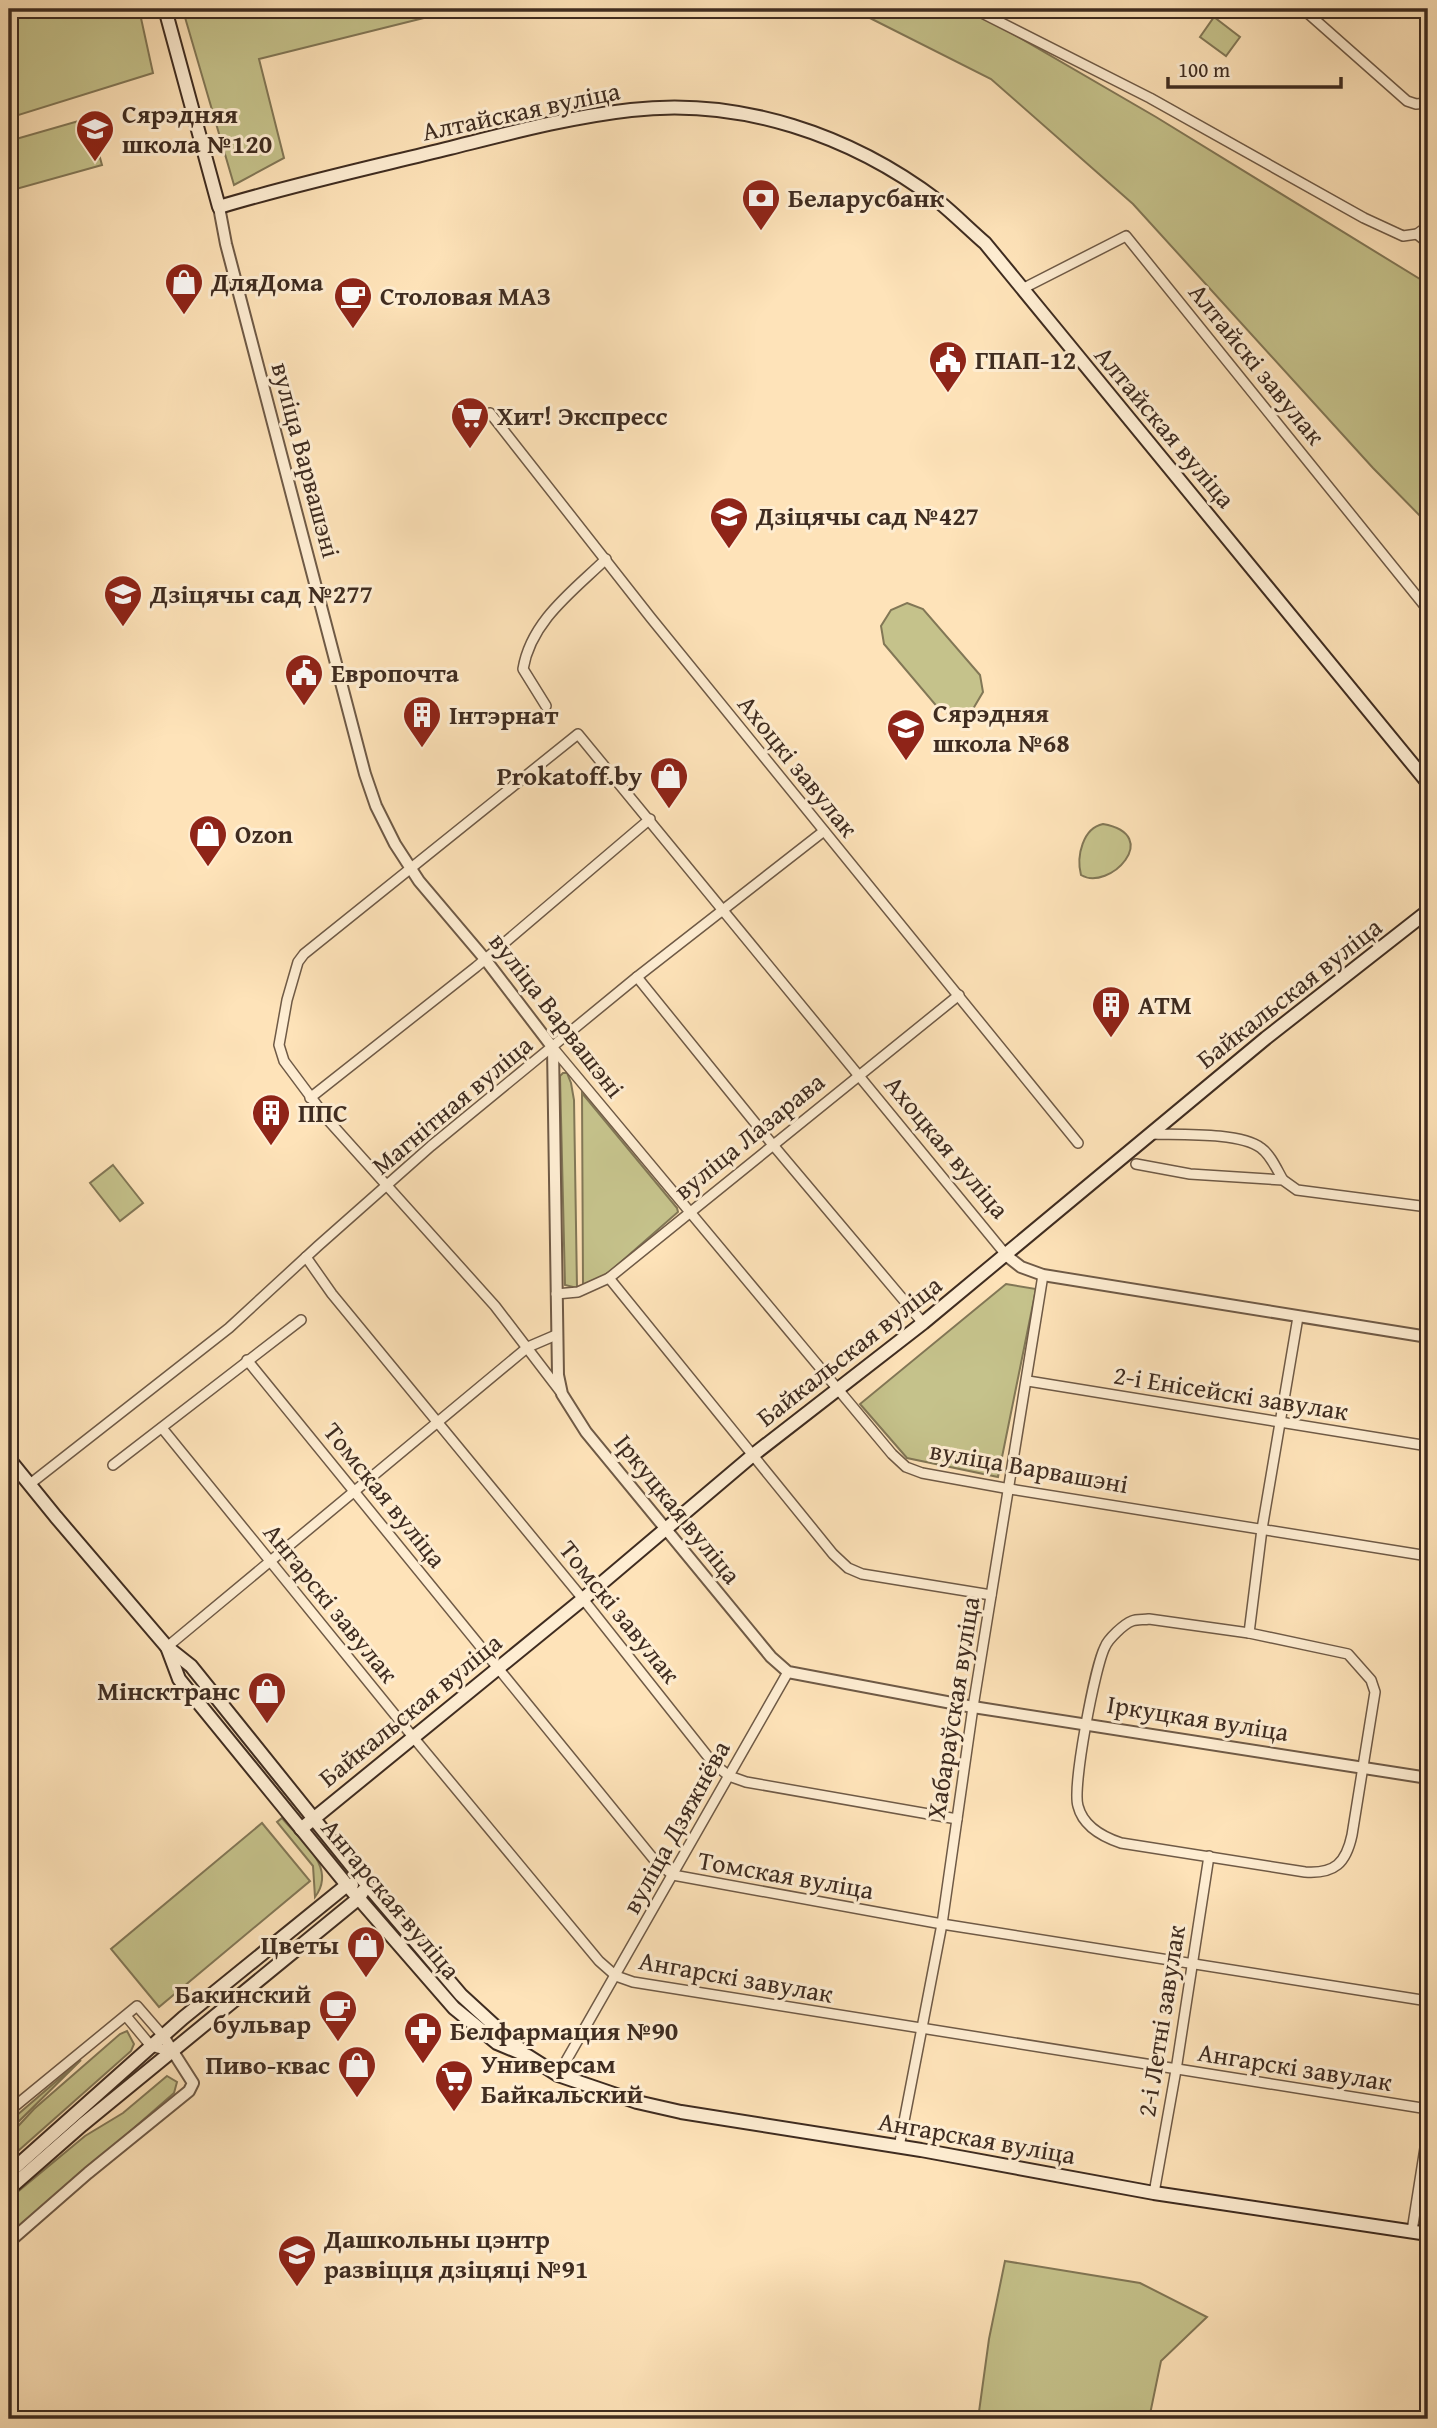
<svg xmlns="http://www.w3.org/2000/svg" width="1437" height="2428" font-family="'Gentium Book Plus',serif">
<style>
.green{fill:#c5c28b;stroke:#827756;stroke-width:2}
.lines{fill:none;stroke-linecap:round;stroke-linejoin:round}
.minor-casing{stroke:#6f5a46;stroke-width:12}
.tertiary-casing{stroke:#6f5a46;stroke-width:14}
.secondary-casing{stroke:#3f2c20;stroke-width:16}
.minor{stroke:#feedd2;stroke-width:9}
.tertiary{stroke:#feedd2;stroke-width:10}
.secondary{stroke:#feedd2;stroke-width:12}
.labels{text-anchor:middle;stroke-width:6;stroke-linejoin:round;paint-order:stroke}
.street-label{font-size:26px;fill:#3f2c20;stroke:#feedd2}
.poi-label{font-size:26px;font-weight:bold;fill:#3f2c20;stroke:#feedd2;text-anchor:start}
</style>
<rect width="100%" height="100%" fill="#fee3b9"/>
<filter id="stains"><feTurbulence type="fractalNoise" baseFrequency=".00286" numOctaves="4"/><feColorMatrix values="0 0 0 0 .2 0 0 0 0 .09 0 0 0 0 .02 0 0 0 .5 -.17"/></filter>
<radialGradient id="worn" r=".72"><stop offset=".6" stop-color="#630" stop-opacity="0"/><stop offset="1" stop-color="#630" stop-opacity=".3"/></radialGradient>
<!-- green -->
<g class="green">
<path d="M9,9H139L153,73L9,118Z"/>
<path d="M191,9H460L259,59L284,158L234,185L184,14Z"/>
<path d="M852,9H970L1156,117L1428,284V524L1373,468L1133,204L991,79Z"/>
<path d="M1214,17L1240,37L1226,56L1200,37Z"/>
<path d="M89,118L102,165L9,191V141Z"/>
<path d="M907,603L923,609L980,675L983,692L973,709L955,716L939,709L884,644L881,626L891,610Z"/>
<path d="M1103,824C1164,835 1109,892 1081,875C1076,856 1083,828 1103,824Z"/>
<path d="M563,1073H567L571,1083L574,1100L577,1288L565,1285L560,1076Z"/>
<path d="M582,1093L677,1208L678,1212L606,1275L586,1285L583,1284Z"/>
<path d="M113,1165L143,1203L120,1221L90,1183Z"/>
<path d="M1006,1284L1036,1289L998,1477L907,1458L860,1404Z"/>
<path d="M282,1818C300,1840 338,1867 315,1897L313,1866L277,1822Z"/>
<path d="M262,1823L310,1881L159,2007L111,1949Z"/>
<path d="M127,2031L134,2044L131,2051L9,2159V2136L34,2109L120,2034Z"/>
<path d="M81,2060L9,2131V2122Z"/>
<path d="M167,2076L177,2082L174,2093L9,2237V2199L85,2136L123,2113Z"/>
<path d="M1005,2261L1140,2283L1207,2317L1161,2361L1149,2419H978L989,2339Z"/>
</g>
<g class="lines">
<defs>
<g id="minor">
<path d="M974,9L1150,98L1364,218L1403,236L1417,234L1428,226"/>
<path d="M1303,9L1407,101L1416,104L1428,103"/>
<path d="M1417,234L1428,243"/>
<path d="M1022,289L1126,236L1428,610"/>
<path d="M490,413L651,618L1078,1143"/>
<path d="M546,706L523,669C531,621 573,591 606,559"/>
<path d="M637,977L773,1145L923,1323"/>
<path d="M553,1048L892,1454L906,1467L922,1473L1010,1489L1428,1556"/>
<path d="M310,1098L476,967L650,819"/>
<path d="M1151,1134C1179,1135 1240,1132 1261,1148C1271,1155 1277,1170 1283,1180"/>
<path d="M1136,1164L1190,1174L1283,1180L1297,1190L1428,1207"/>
<path d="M306,1257L332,1294L583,1599L713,1763L729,1776L746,1782L957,1819"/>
<path d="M609,1278L833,1554L848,1568L862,1574L991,1595"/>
<path d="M556,1294L578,1292L609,1278L959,995"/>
<path d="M247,1360L656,1862L673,1875L942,1924L1428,2001"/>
<path d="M1028,1381L1428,1446"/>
<path d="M560,1391L495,1306L328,1120L284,1061L279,1045L287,1000L298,962L304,954L578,734L1007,1256"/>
<path d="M162,1428L413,1737L599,1961L616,1976L633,1982L1428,2109"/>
<path d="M113,1465L301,1320"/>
<path d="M30,1484L229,1328L318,1246L431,1146L637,977L824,831"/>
<path d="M1149,1619L1249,1633L1348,1654L1371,1680L1375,1692L1352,1835C1346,1863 1335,1874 1305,1872L1121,1843C1103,1837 1083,1826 1078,1806C1072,1787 1095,1666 1105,1647C1108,1639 1124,1624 1132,1621C1137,1619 1144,1620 1149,1619Z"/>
<path d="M1249,1633L1262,1529L1298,1317"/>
<path d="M167,1647L528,1347L556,1335"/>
<path d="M126,2016L151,2046L172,2052"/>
<path d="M558,2075L788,1672"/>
<path d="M9,2111L137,2006L163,2036"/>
<path d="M899,2147L942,1924L973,1707L1043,1275"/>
<path d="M1154,2193L1176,2070L1209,1856"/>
<path d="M1412,2231L1428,2129"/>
</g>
<g id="tertiary">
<path d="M219,207L226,244L365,774L376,806L395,844L419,881L485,959L553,1048L558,1375L562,1394L586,1432L771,1657L788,1672L973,1707L1428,1778"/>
<path d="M1007,1256L1021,1267L1043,1275L1428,1337"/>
<path d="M9,2242L88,2173L189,2091L193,2083L163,2036"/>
</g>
<g id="secondary">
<path d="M165,9L219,207C295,184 373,167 450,148C510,133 569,117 631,110C740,97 851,135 938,201C954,214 969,229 985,243L1428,783"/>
<path d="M9,1459L56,1517L167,1647L191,1666L359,1875L461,1995L521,2050"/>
<path d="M167,1647L179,1679L347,1885L454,2008L497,2043L528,2056L558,2075L637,2102L681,2112L921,2150L1154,2193L1428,2234"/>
<path d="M301,1829L583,1599L753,1455L923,1323L1266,1038L1428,911"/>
<path d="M9,2173L183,2018L347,1885H352"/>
<path d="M9,2189L82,2125L359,1898L363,1891"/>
</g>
</defs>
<!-- minor casing -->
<use href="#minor" class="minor-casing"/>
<!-- tertiary casing -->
<use href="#tertiary" class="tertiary-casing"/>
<!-- secondary casing -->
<use href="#secondary" class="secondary-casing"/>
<!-- minor -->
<use href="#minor" class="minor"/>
<!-- tertiary -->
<use href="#tertiary" class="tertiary"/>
<!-- secondary -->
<use href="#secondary" class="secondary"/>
</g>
<!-- icons -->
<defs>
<symbol id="school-pin" viewBox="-11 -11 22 30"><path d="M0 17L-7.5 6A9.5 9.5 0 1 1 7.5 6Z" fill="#8f2418" stroke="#feedd2"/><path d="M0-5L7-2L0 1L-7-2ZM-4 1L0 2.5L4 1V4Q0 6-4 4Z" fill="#fff"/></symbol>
<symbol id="bank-pin" viewBox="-11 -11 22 30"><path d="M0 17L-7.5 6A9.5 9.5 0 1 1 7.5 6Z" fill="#8f2418" stroke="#feedd2"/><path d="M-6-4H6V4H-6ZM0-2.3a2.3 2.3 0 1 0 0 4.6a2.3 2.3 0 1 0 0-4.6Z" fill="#fff"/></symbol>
<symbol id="shop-pin" viewBox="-11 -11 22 30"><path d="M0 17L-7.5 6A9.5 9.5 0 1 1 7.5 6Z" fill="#8f2418" stroke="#feedd2"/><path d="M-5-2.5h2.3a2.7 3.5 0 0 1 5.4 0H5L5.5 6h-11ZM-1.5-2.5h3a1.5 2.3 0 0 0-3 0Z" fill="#fff"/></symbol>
<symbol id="cafe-pin" viewBox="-11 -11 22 30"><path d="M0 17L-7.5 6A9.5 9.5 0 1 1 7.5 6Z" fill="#8f2418" stroke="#feedd2"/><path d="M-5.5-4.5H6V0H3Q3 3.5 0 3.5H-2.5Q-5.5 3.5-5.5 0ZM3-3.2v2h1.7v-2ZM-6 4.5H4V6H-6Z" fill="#fff"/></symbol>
<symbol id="civic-pin" viewBox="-11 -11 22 30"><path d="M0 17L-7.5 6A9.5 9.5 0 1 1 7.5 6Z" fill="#8f2418" stroke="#feedd2"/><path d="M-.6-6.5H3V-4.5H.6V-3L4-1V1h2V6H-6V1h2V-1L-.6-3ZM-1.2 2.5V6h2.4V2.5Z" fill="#fff"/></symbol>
<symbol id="supermarket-pin" viewBox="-11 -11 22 30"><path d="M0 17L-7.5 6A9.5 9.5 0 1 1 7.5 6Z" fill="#8f2418" stroke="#feedd2"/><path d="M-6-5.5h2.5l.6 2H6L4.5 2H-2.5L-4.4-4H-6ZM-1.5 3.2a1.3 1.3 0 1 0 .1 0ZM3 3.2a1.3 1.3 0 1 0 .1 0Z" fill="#fff"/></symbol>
<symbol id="building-pin" viewBox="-11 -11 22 30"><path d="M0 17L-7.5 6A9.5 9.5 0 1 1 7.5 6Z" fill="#8f2418" stroke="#feedd2"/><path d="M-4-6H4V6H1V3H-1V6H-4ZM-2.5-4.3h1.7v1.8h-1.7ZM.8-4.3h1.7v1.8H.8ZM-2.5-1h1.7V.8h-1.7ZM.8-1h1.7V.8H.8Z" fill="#fff"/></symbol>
<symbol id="pharmacy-pin" viewBox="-11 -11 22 30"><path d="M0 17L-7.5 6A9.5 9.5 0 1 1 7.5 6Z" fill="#8f2418" stroke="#feedd2"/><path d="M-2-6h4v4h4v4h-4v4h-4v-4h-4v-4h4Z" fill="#fff"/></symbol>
</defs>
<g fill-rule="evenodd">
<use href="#school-pin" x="73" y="107" width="44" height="60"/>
<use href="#bank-pin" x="739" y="176" width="44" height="60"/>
<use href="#shop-pin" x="162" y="260" width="44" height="60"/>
<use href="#cafe-pin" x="331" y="274" width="44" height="60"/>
<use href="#civic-pin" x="926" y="338" width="44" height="60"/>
<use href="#supermarket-pin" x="448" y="394" width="44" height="60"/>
<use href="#school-pin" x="707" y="494" width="44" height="60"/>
<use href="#school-pin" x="101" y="572" width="44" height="60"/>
<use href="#civic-pin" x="282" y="651" width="44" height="60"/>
<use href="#building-pin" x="400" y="693" width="44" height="60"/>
<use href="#school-pin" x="884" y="706" width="44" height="60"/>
<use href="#shop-pin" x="647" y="754" width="44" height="60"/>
<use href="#shop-pin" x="186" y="812" width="44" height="60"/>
<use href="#building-pin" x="1089" y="983" width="44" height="60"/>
<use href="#building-pin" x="249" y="1091" width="44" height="60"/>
<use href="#shop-pin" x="245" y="1669" width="44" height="60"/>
<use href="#shop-pin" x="344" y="1923" width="44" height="60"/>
<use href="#cafe-pin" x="316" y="1987" width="44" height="60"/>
<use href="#pharmacy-pin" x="401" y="2009" width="44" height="60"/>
<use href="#shop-pin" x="335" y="2043" width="44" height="60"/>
<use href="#supermarket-pin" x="432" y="2057" width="44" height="60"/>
<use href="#school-pin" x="275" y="2232" width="44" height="60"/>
</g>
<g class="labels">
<!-- street labels -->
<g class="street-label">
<text transform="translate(521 111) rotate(-12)" y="9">Алтайская вуліца</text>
<text transform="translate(1257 364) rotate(51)" y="9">Алтайскі завулак</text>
<text transform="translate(1165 427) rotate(50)" y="9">Алтайская вуліца</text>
<text transform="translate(306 460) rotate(75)" y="9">вуліца Варвашэні</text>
<text transform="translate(798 766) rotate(51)" y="9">Ахоцкі завулак</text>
<text transform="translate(1289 993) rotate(-38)" y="9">Байкальская вуліца</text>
<text transform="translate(557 1015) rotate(52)" y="9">вуліца Варвашэні</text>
<text transform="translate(452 1105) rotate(-40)" y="9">Магнітная вуліца</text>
<text transform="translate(749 1136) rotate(-39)" y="9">вуліца Лазарава</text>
<text transform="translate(947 1147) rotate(50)" y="9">Ахоцкая вуліца</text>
<text transform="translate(849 1351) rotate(-38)" y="9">Байкальская вуліца</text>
<text transform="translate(1231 1393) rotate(9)" y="9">2-і Енісейскі завулак</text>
<text transform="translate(1029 1467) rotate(10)" y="9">вуліца Варвашэні</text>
<text transform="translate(385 1495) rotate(51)" y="9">Томская вуліца</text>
<text transform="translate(678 1509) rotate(51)" y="9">Іркуцкая вуліца</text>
<text transform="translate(331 1603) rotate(51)" y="9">Ангарскі завулак</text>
<text transform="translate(620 1612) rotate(51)" y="9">Томскі завулак</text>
<text transform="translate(953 1708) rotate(-81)" y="9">Хабараўская вуліца</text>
<text transform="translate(410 1710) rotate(-39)" y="9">Байкальская вуліца</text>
<text transform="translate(1198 1718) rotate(9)" y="9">Іркуцкая вуліца</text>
<text transform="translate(676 1827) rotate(-61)" y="9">вуліца Дзяжнёва</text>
<text transform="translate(786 1875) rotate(10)" y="9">Томская вуліца</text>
<text transform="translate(391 1899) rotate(50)" y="9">Ангарская вуліца</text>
<text transform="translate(736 1977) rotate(10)" y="9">Ангарскі завулак</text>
<text transform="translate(1161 2021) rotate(-81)" y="9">2-і Летні завулак</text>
<text transform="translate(1295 2067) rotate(9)" y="9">Ангарскі завулак</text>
<text transform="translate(977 2138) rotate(10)" y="9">Ангарская вуліца</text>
</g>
<!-- poi labels -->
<g class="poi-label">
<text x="122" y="123">Сярэдняя<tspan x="122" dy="30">школа №120</tspan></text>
<text x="788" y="207">Беларусбанк</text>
<text x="211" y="291">ДляДома</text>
<text x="380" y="305">Столовая МАЗ</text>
<text x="975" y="369">ГПАП-12</text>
<text x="497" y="425">Хит! Экспресс</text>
<text x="756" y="525">Дзіцячы сад №427</text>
<text x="150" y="603">Дзіцячы сад №277</text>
<text x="331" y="682">Европочта</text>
<text x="933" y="722">Сярэдняя<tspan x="933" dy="30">школа №68</tspan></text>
<text x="449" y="724">Інтэрнат</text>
<text x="642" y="785" text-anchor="end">Prokatoff.by</text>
<text x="235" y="843">Ozon</text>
<text x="1138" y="1014">АТМ</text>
<text x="298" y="1122">ППС</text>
<text x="240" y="1700" text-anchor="end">Мінсктранс</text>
<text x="339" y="1954" text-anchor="end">Цветы</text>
<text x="311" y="2003" text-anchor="end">Бакинский<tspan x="311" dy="30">бульвар</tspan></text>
<text x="450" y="2040">Белфармация №90</text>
<text x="481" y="2073">Универсам<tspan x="481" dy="30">Байкальский</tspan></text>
<text x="330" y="2074" text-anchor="end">Пиво-квас</text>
<text x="324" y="2248">Дашкольны цэнтр<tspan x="324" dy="30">развіцця дзіцяці №91</tspan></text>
</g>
</g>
<!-- margin -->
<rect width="1437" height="2428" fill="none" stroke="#fee3b9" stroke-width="35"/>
<rect x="10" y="10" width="1416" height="2407" fill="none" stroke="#3f2c20" stroke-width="3.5"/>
<rect x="18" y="18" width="1402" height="2393" fill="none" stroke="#3f2c20" stroke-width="2"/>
<!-- scale -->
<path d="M1168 77v10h173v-10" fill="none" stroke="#3f2c20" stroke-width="3.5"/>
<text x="1178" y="77" font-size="21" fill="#3f2c20" stroke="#feedd2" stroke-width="5" paint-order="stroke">100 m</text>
<rect width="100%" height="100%" filter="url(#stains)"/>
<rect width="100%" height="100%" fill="url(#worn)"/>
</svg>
